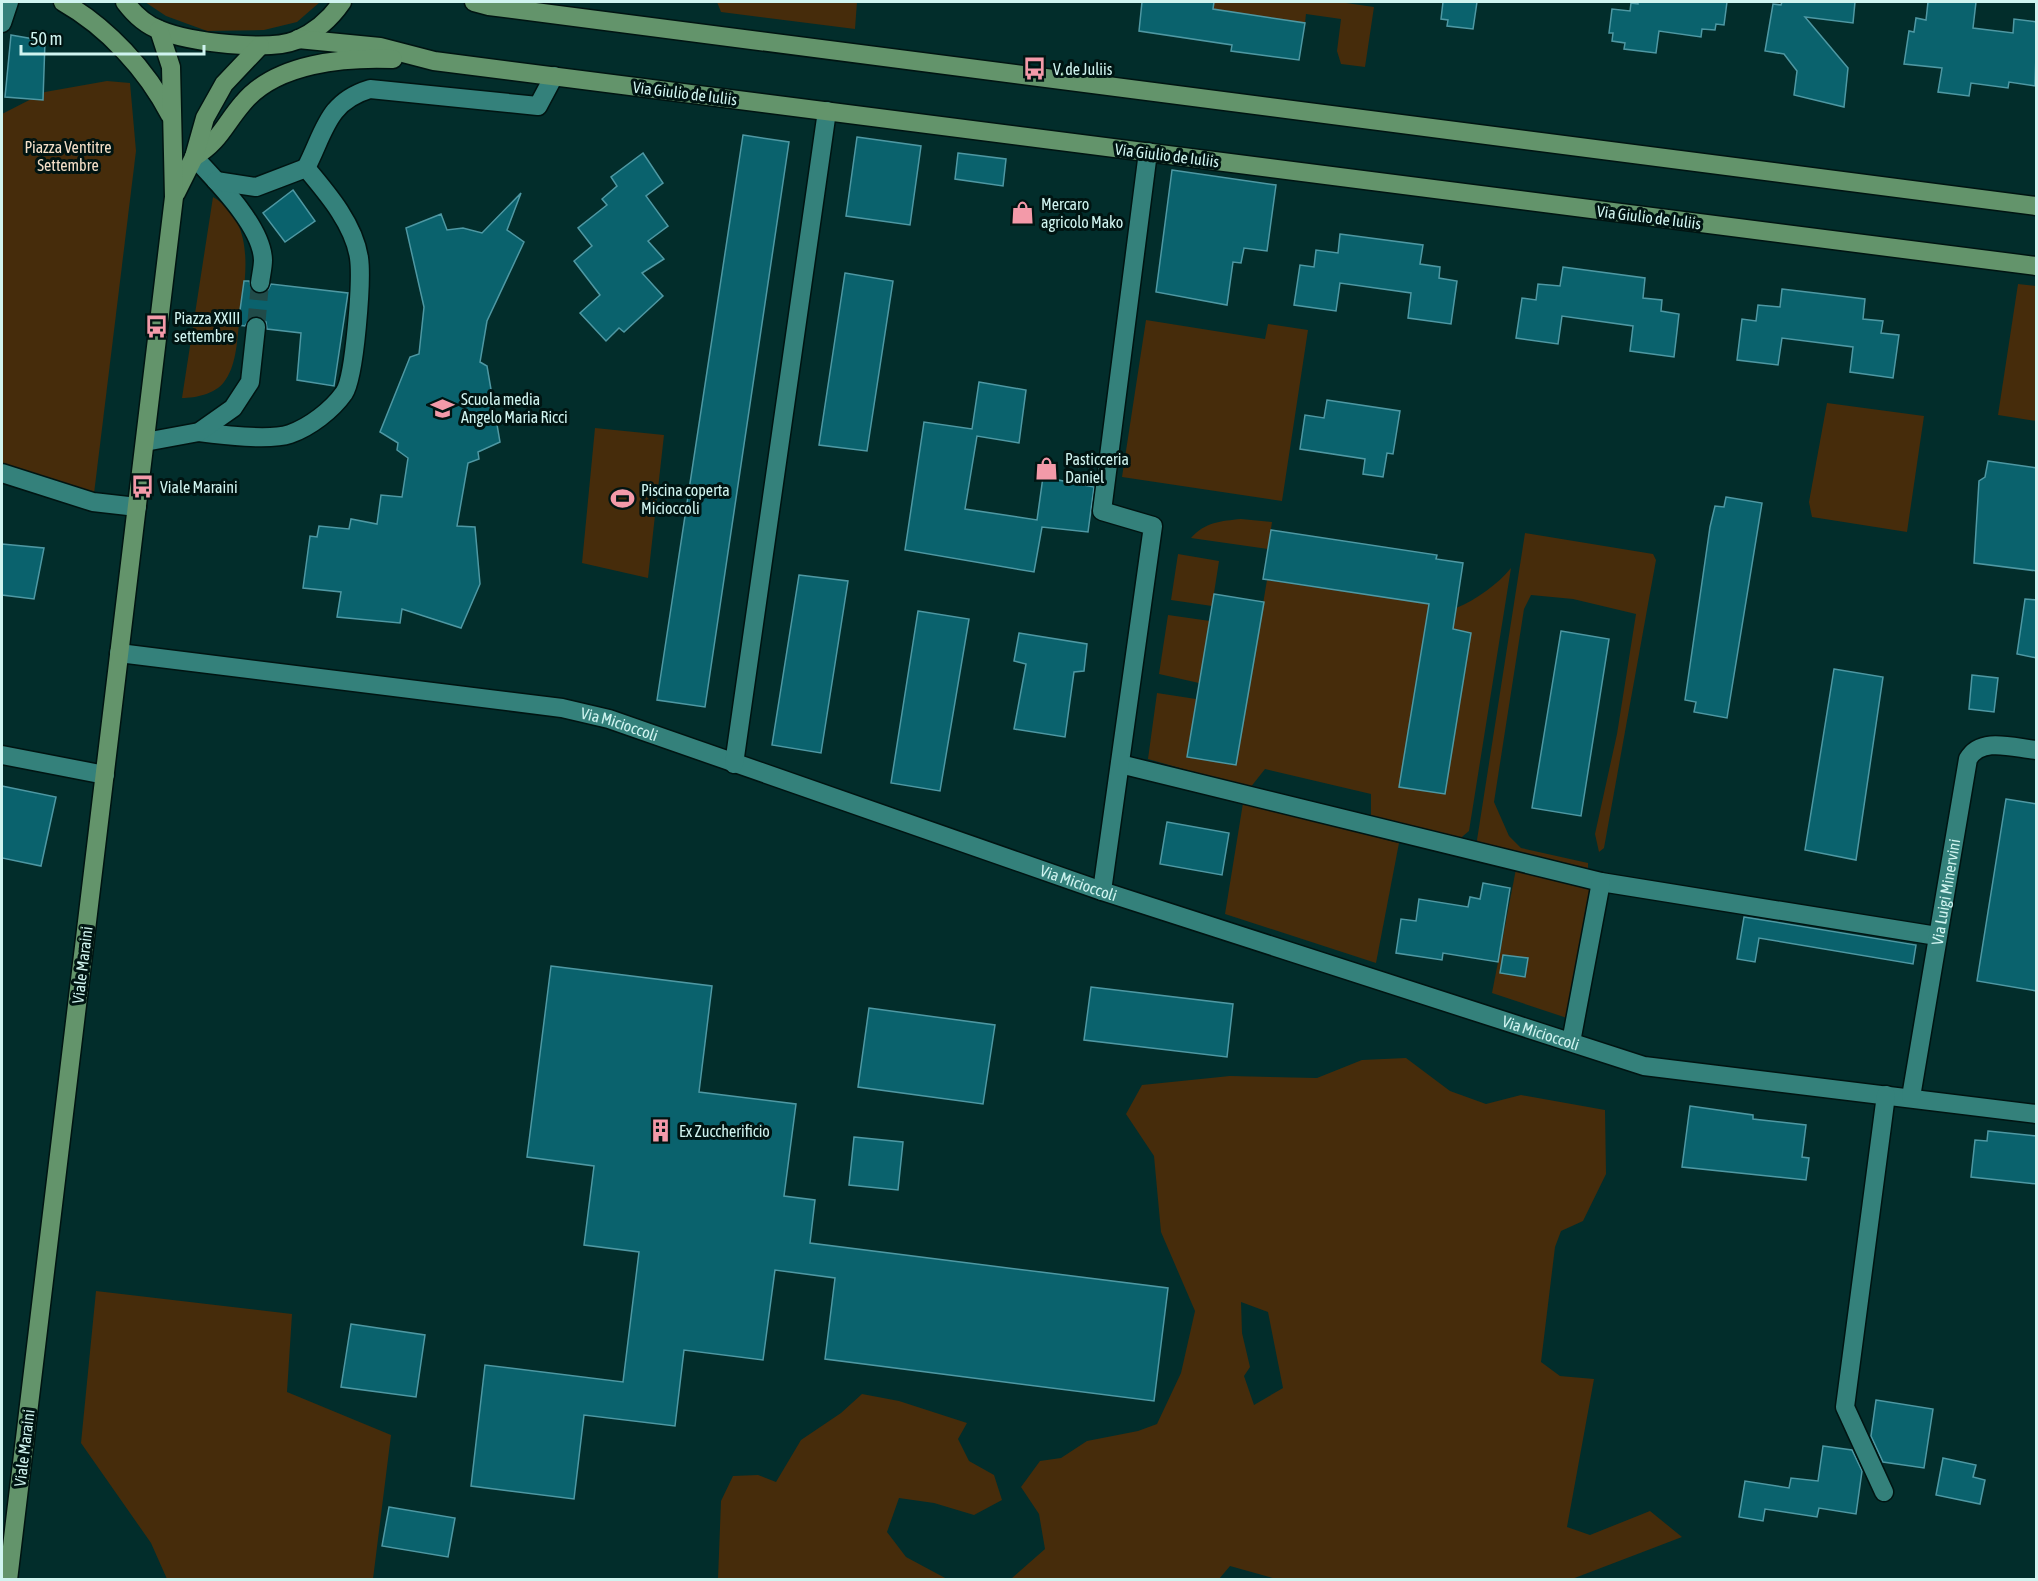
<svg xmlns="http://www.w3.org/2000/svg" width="2038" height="1581" font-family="'Asap Condensed',sans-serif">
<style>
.green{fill:#462c0b;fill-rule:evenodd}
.building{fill:#0a626d;stroke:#4e98a3;stroke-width:1.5}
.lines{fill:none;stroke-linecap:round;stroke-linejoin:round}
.minor-tunnel{stroke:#214b49;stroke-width:18;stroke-dasharray:18 9;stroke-linecap:butt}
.minor-casing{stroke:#001412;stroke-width:21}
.major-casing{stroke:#001412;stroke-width:21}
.minor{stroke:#34817b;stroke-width:18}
.major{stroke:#63946b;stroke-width:18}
.labels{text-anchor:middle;stroke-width:6;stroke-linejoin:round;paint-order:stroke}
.poi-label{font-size:16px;fill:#d0f4f0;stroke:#001412;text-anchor:start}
.street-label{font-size:16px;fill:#d0f4f0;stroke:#001412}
.park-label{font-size:16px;fill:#f5e0c9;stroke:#001412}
</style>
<rect width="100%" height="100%" fill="#022d2b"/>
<!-- green -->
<g class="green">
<path d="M145,2H320L297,22L264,30L207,31L166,16Z"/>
<path d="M717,2H857L855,29L721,12Z"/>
<path d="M1214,2H1339L1374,7L1365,67L1341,64L1337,51L1341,19L1306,14L1305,23L1213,9Z"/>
<path d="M107,81L130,83L136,151L93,502L2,473V114L45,92Z"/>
<path d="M213,197C258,223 245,281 239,324C237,342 236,367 224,382C215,394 196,398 182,398Z"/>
<path d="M2018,284L2036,286V421L1998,415Z"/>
<path d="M1146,320L1265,339L1268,324L1308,330L1282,501L1122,477Z"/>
<path d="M1827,403L1924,416L1907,532L1812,517L1809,502Z"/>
<path d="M595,428L664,435L648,578L582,563Z"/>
<path d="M1241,519L1272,522L1268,549L1191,538C1205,522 1221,521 1241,519Z"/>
<path d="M1525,533L1653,554L1656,560L1604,848L1599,852L1595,834L1617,734L1636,614L1573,599L1531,595L1524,609L1494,802L1509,836L1521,848L1588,863V871L1479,846L1477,840Z"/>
<path d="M1178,554L1219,561L1212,606L1171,600Z"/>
<path d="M1511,568L1469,831L1457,841L1371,817V794L1265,769L1250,788L1148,759L1157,693L1196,699L1187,757L1236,765L1267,580L1456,608C1476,600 1498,584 1511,568Z"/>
<path d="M1168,615L1210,621L1199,683L1159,674Z"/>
<path d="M1243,803L1399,843L1376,963L1225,914Z"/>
<path d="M1516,869L1594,886L1570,1019L1492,993Z"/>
<path d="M1406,1058L1450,1091L1486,1104L1521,1095L1605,1110L1606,1174L1583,1221L1561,1231L1555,1247L1541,1362L1560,1376L1594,1379L1567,1527L1590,1535L1650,1511L1682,1537L1572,1579L1280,1580L1230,1566L1219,1579H1011L1045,1549L1039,1514L1021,1487L1040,1461L1061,1458L1087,1441L1138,1431L1157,1424L1181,1373L1195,1311L1161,1232L1154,1156L1126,1114L1142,1085L1230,1076L1317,1078L1362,1060ZM1241,1302L1268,1312L1283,1388L1254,1405L1244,1376L1250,1367L1242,1333Z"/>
<path d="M96,1291L292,1314L287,1392L391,1435L373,1579H167L151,1543L81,1443Z"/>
<path d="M862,1394L899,1401L967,1423L958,1439L969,1461L994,1475L1002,1500L974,1515L934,1503L899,1498L887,1532L906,1557L947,1579H718L721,1501L733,1476L758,1475L776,1482L801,1440L841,1413Z"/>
</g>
<!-- building -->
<g class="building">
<path d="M1142,2H1214L1213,9L1305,23L1299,60L1231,51L1232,45L1139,31Z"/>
<path d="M1443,2H1477L1473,29L1447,26L1448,20L1441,19Z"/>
<path d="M1638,2H1727L1724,25L1716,24L1715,30L1702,29L1701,37L1659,31L1656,53L1624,49L1625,43L1612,41L1613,33H1609L1612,9L1630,11L1631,3L1638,4Z"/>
<path d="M1782,2H1855L1853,23L1805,17L1848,68L1844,107L1794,95L1797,71L1784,54L1765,51L1773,4L1781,5Z"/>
<path d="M1928,2H1976L1973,28L2013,33L2014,19L2037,22L2035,86L2009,82L2008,88L1971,83L1969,96L1938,92L1942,68L1904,64L1909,31L1914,32L1916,18L1926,20Z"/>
<path d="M11,35L45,41L43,100L5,97Z"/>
<path d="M743,135L789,142L705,707L657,700Z"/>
<path d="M857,137L921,146L910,225L846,216Z"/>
<path d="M643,153L663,183L646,196L668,226L648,241L664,259L642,273L663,296L624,332L619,328L606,341L580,313L600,295L574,261L592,246L578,228L607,205L602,199L617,186L611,177Z"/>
<path d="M958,153L1006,159L1003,186L955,179Z"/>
<path d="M1172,170L1276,185L1267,251L1244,248L1241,263L1233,262L1227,305L1156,292Z"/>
<path d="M293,190L315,221L285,242L263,213Z"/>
<path d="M521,193L507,230L524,242L487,321L480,362L487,366L500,442L478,452L479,459L468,463L457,526L475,527L480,584L461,628L402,609L400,623L337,617L341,592L303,588L310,536L317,537L319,526L349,529L351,519L377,524L381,495L402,497L408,458L397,450L398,443L380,432L410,357L419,354L424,307L406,228L441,214L447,230L463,228L482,233Z"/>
<path d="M1340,234L1423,245L1420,264L1440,267L1439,278L1457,281L1451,324L1408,318L1411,293L1340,283L1336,311L1294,305L1300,265L1314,267L1316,250L1338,253Z"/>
<path d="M1563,267L1645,278L1643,298L1662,300L1661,311L1679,314L1674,357L1630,351L1633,326L1562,316L1558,344L1516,338L1522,298L1536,300L1538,284L1560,286Z"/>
<path d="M845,273L893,281L867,451L819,445Z"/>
<path d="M244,281H249L253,291L259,294L268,290L271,284L348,293L334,386L297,380L301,333L267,329L266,322L258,316L251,317L245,326L238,325Z"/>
<path d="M1782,289L1865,299L1863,319L1883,321L1881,333L1899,335L1893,378L1850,372L1853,347L1782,338L1778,365L1737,360L1742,319L1756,321L1758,305L1780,307Z"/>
<path d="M979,382L1026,390L1019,443L977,436L965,509L1037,520L1043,477L1094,487L1088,532L1042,527L1034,572L905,550L924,422L972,429Z"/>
<path d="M1327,400L1400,411L1393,454L1387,453L1383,477L1363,474L1365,459L1300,449L1305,415L1324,418Z"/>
<path d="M1988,461L2037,468V571L1974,563L1979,481L1985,477Z"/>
<path d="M1726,497L1762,503L1727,718L1694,712L1696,702L1685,700L1710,527L1715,506L1724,507Z"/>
<path d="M1271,530L1437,555L1436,559L1463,563L1453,629L1471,633L1445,794L1399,787L1429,604L1263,579Z"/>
<path d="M2,544L44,548L34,599L2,595Z"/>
<path d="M799,575L848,581L821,753L772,745Z"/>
<path d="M1214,594L1264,602L1236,765L1187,757Z"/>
<path d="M2025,599L2037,600V658L2017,654Z"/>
<path d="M918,611L969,619L940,791L891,783Z"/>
<path d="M1561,631L1609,639L1581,816L1532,808Z"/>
<path d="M1019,633L1087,644L1084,671L1074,672L1065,737L1014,729L1026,664L1014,661Z"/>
<path d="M1834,669L1883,677L1856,860L1805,850Z"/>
<path d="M1972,675L1998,678L1994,712L1969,709Z"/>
<path d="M2,786L56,797L41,866L2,858Z"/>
<path d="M2006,799L2037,804V991L1977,981Z"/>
<path d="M1167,822L1229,833L1222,875L1160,864Z"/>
<path d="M1483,883L1510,888L1498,962L1443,953L1442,960L1396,953L1401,919L1416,921L1419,899L1468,907L1470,897L1480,899Z"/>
<path d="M1744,917L1916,945L1913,964L1759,938L1755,962L1737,959Z"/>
<path d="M1503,955L1528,958L1525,977L1500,973Z"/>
<path d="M551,966L712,986L699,1092L796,1104L784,1196L815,1200L810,1243L1168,1288L1154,1401L825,1359L835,1278L775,1270L763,1360L684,1350L675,1426L584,1415L574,1499L471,1486L485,1365L623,1382L639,1252L584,1245L594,1166L527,1157Z"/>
<path d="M1091,987L1233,1004L1227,1057L1084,1040Z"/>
<path d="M869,1008L995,1025L983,1104L858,1087Z"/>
<path d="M1690,1106L1753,1115V1119L1806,1125L1802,1157L1809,1158L1806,1180L1682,1167Z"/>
<path d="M1988,1131L2036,1136L2037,1184L1971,1177L1975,1140L1987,1141Z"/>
<path d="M854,1137L903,1142L898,1190L849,1185Z"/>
<path d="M351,1324L425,1335L416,1397L341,1387Z"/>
<path d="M1876,1400L1933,1409L1924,1468L1883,1462L1871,1436Z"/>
<path d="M1823,1446L1852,1450L1862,1471L1856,1514L1819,1508L1817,1517L1765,1509L1763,1521L1739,1517L1745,1481L1789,1488L1791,1478L1818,1481Z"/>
<path d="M1943,1458L1976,1465L1973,1477L1985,1480L1980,1504L1936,1495Z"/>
<path d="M389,1507L455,1518L448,1557L382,1546Z"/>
</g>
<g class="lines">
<!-- minor-tunnel -->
<path class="minor-tunnel" d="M256,327L260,283"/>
<defs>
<g id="minor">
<path d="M2,23L9,2"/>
<path d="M194,157C216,181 262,226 263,260C263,267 261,275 260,283"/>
<path d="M306,168C325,131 327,102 370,89L538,106L554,76"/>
<path d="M199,432C222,435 269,441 290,434C310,427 332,410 344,393C355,377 362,279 359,258C354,224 327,193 306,168L256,187L216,181"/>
<path d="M145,442L199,432L233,408L250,382L256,327"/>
<path d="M2,473L93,502L137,507"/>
<path id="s1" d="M119,653L562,708L609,719L1102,891L1644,1066L2036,1114"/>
<path d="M2,755L105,775"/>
<path d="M734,764L827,111"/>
<path d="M1120,764L1601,882L1937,936"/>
<path d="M1102,891L1153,526L1102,511L1148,152"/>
<path d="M1571,1042L1601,882"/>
<path id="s2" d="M1911,1097L1968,759C1981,736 2014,748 2036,750"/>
<path d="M1884,1492L1845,1407L1886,1095"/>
</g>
<g id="major">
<path d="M63,2C107,27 147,70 170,115"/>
<path d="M125,2C134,14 146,25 160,30C189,42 268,52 297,40C315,32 331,18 342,2"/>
<path d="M474,2L489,6L2036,206"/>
<path d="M298,39L380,47L434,61L2036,266"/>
<path d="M194,157C220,141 224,125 243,103C276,63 345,57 393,59"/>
<path d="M176,193L194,157L205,118L224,84L260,46"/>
<path d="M8,1580L174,197L171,67L159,30"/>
</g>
</defs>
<!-- minor casing -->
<use href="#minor" class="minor-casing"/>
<!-- major casing -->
<use href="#major" class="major-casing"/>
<!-- minor -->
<use href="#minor" class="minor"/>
<!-- major -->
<use href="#major" class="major"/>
</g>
<!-- icons -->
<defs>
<symbol id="bus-bare" viewBox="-9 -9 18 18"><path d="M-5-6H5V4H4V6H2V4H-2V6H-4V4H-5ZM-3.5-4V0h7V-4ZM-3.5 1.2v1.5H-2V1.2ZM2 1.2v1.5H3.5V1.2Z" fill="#f39aa9" stroke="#001412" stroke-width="2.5" paint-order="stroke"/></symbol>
<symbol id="shop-bare" viewBox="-9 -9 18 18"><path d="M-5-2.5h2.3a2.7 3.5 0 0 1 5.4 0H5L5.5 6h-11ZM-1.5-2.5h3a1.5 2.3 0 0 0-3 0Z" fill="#f39aa9" stroke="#001412" stroke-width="2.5" paint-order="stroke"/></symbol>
<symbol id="school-bare" viewBox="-9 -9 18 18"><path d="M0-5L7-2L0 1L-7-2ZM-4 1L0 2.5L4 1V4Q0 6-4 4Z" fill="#f39aa9" stroke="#001412" stroke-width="2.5" paint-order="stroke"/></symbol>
<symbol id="stadium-bare" viewBox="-9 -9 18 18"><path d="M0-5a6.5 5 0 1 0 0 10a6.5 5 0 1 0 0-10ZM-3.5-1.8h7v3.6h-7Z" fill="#f39aa9" stroke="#001412" stroke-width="2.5" paint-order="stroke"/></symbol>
<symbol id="building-bare" viewBox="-9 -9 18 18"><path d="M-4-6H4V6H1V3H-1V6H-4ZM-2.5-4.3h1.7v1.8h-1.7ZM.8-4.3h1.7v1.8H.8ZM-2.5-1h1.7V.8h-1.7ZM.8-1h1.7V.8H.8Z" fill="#f39aa9" stroke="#001412" stroke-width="2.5" paint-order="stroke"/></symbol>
</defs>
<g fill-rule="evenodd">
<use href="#bus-bare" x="1018" y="52" width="33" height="33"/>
<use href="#shop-bare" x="1006" y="196" width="33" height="33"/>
<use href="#bus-bare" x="140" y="310" width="33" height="33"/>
<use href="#school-bare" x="426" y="392" width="33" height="33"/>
<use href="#shop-bare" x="1030" y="452" width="33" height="33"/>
<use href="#bus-bare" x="126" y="470" width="33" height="33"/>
<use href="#stadium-bare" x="606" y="482" width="33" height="33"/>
<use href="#building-bare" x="644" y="1114" width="33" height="33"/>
</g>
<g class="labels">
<!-- poi labels -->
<g class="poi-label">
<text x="1053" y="75">V. de Juliis</text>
<text x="1041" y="210">Mercaro<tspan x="1041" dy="18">agricolo Mako</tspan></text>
<text x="174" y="324">Piazza XXIII<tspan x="174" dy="18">settembre</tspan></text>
<text x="461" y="405">Scuola media<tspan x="461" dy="18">Angelo Maria Ricci</tspan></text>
<text x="1065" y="465">Pasticceria<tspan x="1065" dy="18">Daniel</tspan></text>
<text x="160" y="493">Viale Maraini</text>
<text x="641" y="496">Piscina coperta<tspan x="641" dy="18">Micioccoli</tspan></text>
<text x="679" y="1137">Ex Zuccherificio</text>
</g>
<!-- street labels -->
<g class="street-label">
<text transform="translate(685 93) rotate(7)" y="6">Via Giulio de Iuliis</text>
<text transform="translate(1167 155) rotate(7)" y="6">Via Giulio de Iuliis</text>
<text transform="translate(1649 217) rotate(7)" y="6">Via Giulio de Iuliis</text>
<text dy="6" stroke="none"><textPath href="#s1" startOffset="506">Via Micioccoli</textPath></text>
<text dy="6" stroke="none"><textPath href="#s1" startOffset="992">Via Micioccoli</textPath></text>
<text dy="6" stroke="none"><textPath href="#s2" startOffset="208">Via Luigi Minervini</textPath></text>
<text transform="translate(82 965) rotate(-83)" y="6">Viale Maraini</text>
<text dy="6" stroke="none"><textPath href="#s1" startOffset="1478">Via Micioccoli</textPath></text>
<text transform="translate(24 1448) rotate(-83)" y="6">Viale Maraini</text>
</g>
<!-- park labels -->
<g class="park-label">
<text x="68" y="153">Piazza Ventitre<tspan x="68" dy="18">Settembre</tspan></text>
</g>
</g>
<!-- border -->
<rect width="2038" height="1581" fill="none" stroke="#d0f4f0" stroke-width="6"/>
<!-- scale -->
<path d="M21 45v9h183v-9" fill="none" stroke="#d0f4f0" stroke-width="3"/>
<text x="30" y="45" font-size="18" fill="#d0f4f0" stroke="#001412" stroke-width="4.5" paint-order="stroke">50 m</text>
</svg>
